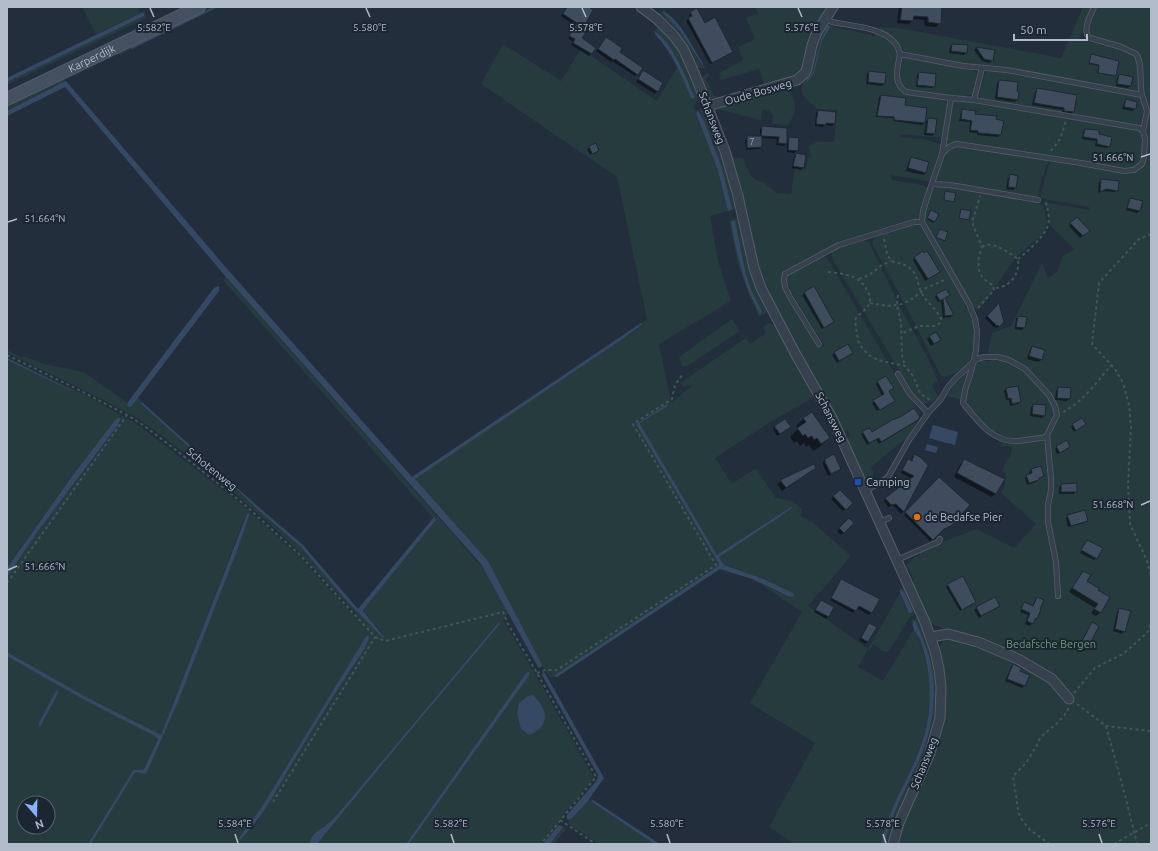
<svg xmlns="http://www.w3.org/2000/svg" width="1158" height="851" font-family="Ubuntu,sans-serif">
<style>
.green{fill:#253b3e;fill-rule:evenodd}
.water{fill:#354965}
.shadow{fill:#0007}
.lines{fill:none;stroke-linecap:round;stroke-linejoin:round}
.stream{stroke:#354965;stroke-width:3}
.building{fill:#3e4c5d;stroke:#1e2734}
.lane-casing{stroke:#555e6b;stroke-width:6}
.street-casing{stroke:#555e6b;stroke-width:11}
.secondary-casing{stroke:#555e6b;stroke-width:14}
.path{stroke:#3f5758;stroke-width:2;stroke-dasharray:3 3;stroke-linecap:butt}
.lane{stroke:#37404d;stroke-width:4.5}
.street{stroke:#37404d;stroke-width:9}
.secondary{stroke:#444f60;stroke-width:12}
.ticks{fill:none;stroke:#b2bbc9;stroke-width:1.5}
.transit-dot{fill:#1a4fb4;stroke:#1c2532;stroke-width:1.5}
.food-dot{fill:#e8710a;stroke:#1c2532;stroke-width:1.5}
.labels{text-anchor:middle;stroke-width:4;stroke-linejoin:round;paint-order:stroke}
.number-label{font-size:9px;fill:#959fae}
.street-label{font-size:11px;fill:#b2bbc9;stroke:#1c2532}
.poi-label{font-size:11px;fill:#b2bbc9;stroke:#1c2532;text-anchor:start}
.park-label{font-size:11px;fill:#689a74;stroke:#1c2532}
.ticks-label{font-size:10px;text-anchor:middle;fill:#b2bbc9;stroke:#1c2532;stroke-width:4;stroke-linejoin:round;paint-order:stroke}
</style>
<rect width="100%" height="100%" fill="#232e3d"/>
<!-- green -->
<g class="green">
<path d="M82,7H137L140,13L96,34Z"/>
<path d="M209,7H214L131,47L132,49L120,55L118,54L93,66V68L89,69L88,68L81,72V73L64,79L66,81L64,83L7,111V104Z"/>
<path d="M755,7H827L814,28L810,36L802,70L794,78L765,86L759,69L721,80L719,73L743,60L738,47L755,39L746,18L758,13Z"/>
<path d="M1083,7H1092L1079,39L1132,53L1138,59L1140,92L996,66L965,64L906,52L899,46L896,40L878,27L898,28L1061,58Z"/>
<path d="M1097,7H1151V844H897L902,826L933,758L943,723L945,712V685L939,647L944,640L949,638L948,630L937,626L929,622L912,583L914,581L907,565L915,557L920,556V550L977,529L1014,548L1036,524L1001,493L1005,485L1006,474L1002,471L1006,461L1010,457L1012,447L1011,446H1004L1000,447C1003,440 1007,440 1014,439C1009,438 1003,438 998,437C985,432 971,411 964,399L974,366L981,361H991L988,352L992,333L1011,326L1042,263L1048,278L1057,272L1063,256L1074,249L1049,224L1048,211L1043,202L1089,210V207L1040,198L1050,160L1080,165L1125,174C1151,173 1146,146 1147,127C1147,121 1149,115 1149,109C1148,101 1144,95 1142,88C1141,78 1143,67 1141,57C1132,43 1094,41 1090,33C1089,32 1089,31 1089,30Z"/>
<path d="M663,9L665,12L664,11V14L680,31L702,66L704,65L703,64L706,68H697L692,57L659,16Z"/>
<path d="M145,11L146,18L7,85V82L142,17L144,14L143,12Z"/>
<path d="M825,23L828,25L821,40L813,72L807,80L814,73L822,41L831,26L875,36V34C882,35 887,38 891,43C894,46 897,48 897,53C898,65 888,85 902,93C910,98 926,96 936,98C939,98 942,99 945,100L948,106L942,138L900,134V137L922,139L941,144L931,182L891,175L892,180L917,184L928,187L920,218L918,220L821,253L810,257L782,275L781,281L789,296L821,348L824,345L792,293L786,277L787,275L817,258L825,256L829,261L890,366L920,414L909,436L871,467L873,472V477L868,478L864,477L846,439L849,437L850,435L848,430L843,432L774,309L761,275L728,149L729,147L734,158H743L749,173L756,180L763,182L777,193L791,194L795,168L806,169L808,157H811L809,146L817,142H834L837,110L817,109C813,105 806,100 803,95C797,83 819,37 825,23Z"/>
<path d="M146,24V28L7,95V91Z"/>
<path d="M659,27L668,35L680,52L699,95L696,103L693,106L718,171L728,210L732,209L704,121L699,109H705L721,152L736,206L733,210L728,212V211L710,216L718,261L731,301L659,344L671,402L680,396L692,385L685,387L680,383L746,338L750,344L766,333L763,327L769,323L775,325L836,435L835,437L814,397L770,422L715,458L732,484L756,468L776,498L792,501L802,509L800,516L811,521L851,556L808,606L868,649L900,593L905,606L910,614L912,612L899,589L905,587L916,610L914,615L910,617L888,652L881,651V650L878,648V647L873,644L870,650H868L858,667L883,681L914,629C931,662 935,701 924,736C917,759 905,779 896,801C890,815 885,829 881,844H795L769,827L815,743L750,703L802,612L759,583L790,597L793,593L724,565L719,557L778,518L793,508L717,555L640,424L641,422L668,406V405H666L636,424L719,564L718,566L551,679L540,663L488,561L414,479L621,340L643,325L642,323L647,319L617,177L481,84L503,44L561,81L581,49L657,101L678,66L695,97L680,64L674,54L653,32Z"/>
<path d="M905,57L975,71L977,73L973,94C960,100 923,92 908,90L904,88L899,83L903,58Z"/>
<path d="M1000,71L1137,95C1147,103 1142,116 1141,126L981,100L979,97L984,74L986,72Z"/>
<path d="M708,73L709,76L706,78L714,96H717L718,101H713L709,97L701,78Z"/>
<path d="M783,87C799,96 797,112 788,125L772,124L773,115L769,110H762L761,120L718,109L720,106Z"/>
<path d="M953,100H961L1137,130C1143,135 1142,140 1142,147C1142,160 1141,169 1126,169L952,144L945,147Z"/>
<path d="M959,146L1047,160L1048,162L1041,181L1038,198L935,181C940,167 941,149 959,146Z"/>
<path d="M948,186L1037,202L1043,205L1045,212L1047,223L1044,233L1016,257L983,305L978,309L973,308L938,245L925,220V210L932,191L937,187Z"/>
<path d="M734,218L739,219L748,263L756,286L766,310V313L763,315L759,317L752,302L742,277L738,264L729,221Z"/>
<path d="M914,224H918L921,227C933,247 945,267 957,288C963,301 971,313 974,327C977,341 974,361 962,369C956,373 949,377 943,377L940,374L910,314L873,245V240L877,236Z"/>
<path d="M864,240L869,242C880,264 890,287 901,309C914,333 928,356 938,381L932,385L939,398L931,402L924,404L912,392L833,260L831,254L835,249L840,247Z"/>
<path d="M226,277L484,569L509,613L503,620L533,670L594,778L557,823L560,825L558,826L543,844H409L528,677L526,673L406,844H317L400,743L500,624L499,622L337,815C334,817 332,820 330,822C322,829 311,832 310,844H91L134,774L136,772L141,773L147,772L178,702L235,556L249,515L245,517L161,735L88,698L7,652V577L38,531L111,435L121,420L118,418L115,420L73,475L7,567V360L71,391L69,389L7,358V357L95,400L141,427L246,508L299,556L327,587L354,615L356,613L336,593L297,550L269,523L206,469L166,439L136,417L76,386L7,353V350L23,358V356L44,364L84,372L128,403L127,405L138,398L142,402L141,404L213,470L215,468L220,473V474L257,509L300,546L346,600L383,637L384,636L363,611V610L436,520L433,518L223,280ZM367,636H368L365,648L305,742L253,829L252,828L240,840H239V838L261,808Z"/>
<path d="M732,319L740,331L686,367H684L682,366L679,357Z"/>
<path d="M969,371L962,401L953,397H946L956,383Z"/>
<path d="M916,618H919C924,631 929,645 933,659C941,690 937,721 927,751C915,783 896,811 889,844H885C889,817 904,792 916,767C932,734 939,696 930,660C927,647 921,635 916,622H912V623L911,621Z"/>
<path d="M7,656L121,719L155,736L158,739L156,742L145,767L142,771L135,770L88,844H7ZM24,803H48V827H24Z"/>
<path d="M588,799L654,844H599L569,824V820L572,818Z"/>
<path d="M562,827L566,829L554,844H550Z"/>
</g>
<!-- water -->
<g class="water">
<path d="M214,7H218L132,49L131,48V47Z"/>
<path d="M664,11C682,23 692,46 703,64V66L680,31L664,14L663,12Z"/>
<path d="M143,12L144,14V16L142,17L7,82V78Z"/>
<path d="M828,25L831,26L822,41L814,73L807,82V80L813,72L821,40Z"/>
<path d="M655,32C672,41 687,80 695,97L694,99L691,98C682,75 672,53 655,34Z"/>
<path d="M66,81L229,271L412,477L641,323L643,324L621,340L415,479L488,561L542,665L540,668L538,667L481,564L226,277L65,87L7,116V111Z"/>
<path d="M698,110L704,121L719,160L723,172L732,209L728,211L718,171L696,113Z"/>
<path d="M733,221H735L746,275L752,292L762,312L760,314C743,284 737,255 731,222Z"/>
<path d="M218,286L219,287V291L131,407L127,406L128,402L214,288Z"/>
<path d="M7,358L71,390V391L7,360Z"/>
<path d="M142,402L215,468L214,470L141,404Z"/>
<path d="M667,404L668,406L641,422L640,424L717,555L788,509L791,507H793L778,518L719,557L724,565L763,579L793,593L794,596L790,597L752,579L720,569L557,677H555V675L718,566L719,564L636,424Z"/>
<path d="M118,418H121L118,425L38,531L7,577V567L9,565L73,475L115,420Z"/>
<path d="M933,425L958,432L955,445L929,438Z"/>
<path d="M927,444L938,447L936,453L925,450Z"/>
<path d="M220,473L224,476L255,504L302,544L358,609L434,517L436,520L363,610V611L384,637L383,638L346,600L300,546L257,509Z"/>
<path d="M247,514H249V516L235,556L178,702L147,772L145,774L136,772L134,774L91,844H88L131,774L133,770H143L145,767L158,739L155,736C104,711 55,684 7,656V652L88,698L161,735Z"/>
<path d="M900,590L904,592L913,611L911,613H909L900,593Z"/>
<path d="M913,621L916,622C921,635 927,647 930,660C939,696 932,734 916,767C904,792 890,817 885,844H881C885,828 890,813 897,798C910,771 926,743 929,712C931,688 929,663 920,640C917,634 911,628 913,621Z"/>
<path d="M499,622L500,624L400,743L317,844H310C311,832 322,829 330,822C332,820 334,817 337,815Z"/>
<path d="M367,635L369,638L365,648C341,684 318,720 296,757C279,785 264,817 240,840H239V838L261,808Z"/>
<path d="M529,672V675L528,677L409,844H406L526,673Z"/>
<path d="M543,672L545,673L549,680L604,778L587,802L572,818L569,820L567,819V815L597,780L598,775L542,675Z"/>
<path d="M533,695C548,710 551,726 529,735L521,729L517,713L519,703L528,696Z"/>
<path d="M593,800L660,844H654L592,802L591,801Z"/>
<path d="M559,825L563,827L550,844H543Z"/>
</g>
<!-- shadow -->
<g class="shadow">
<path d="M563,7H587L581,39L595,48L589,56L571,45L573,42L568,38L575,26L561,16L566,9Z"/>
<path d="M899,7H941L940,23L936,27L925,26L924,20L913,19L909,24L897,23Z"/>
<path d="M691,13L705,24L732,52L730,54L710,64L686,21L690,18L689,15Z"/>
<path d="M604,40L618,53L638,74L635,76L612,61L611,62L596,51Z"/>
<path d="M952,45L966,52L964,55L949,53L950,47Z"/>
<path d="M976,48L994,51L992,61L990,63L982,61L974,50Z"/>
<path d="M1091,56L1115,75L1114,76L1097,73L1099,66L1089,64Z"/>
<path d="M869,72L884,84L882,86L866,84L867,74Z"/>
<path d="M919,73L934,86L932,88L916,87L917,75Z"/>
<path d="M641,74L662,83L655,94L636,82Z"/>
<path d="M1119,76L1130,86L1128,88L1116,86L1117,78Z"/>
<path d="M999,81L1016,92L1018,93L1017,100L1015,102L995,99L997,83Z"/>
<path d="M1037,89L1076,96L1073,112L1071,114L1062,113L1063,110L1032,105L1035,92Z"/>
<path d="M881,96L904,106L926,108L924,123L922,125L893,121V118L876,117L879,97Z"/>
<path d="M1126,100L1136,102L1135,109L1132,111L1122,109L1124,103Z"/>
<path d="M963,110L974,115L1003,121L1000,135L998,137L977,135V133L969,132L970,122L959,121L961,112Z"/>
<path d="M818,111L834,124L832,126L825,125L823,127L815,126L816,113Z"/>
<path d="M928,119L934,134L932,136L924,135L926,121Z"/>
<path d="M762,127L786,129V142L790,138L797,151L794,153L787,152V142L784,146L776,145L777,139L761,138V147L759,149L746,150L745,140L748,137H760V129Z"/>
<path d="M1085,130L1098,135L1109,146L1107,148L1095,146L1096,141L1082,139L1083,132Z"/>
<path d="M595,145L598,150L590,155L587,149Z"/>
<path d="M796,154L803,168L801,170L792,168L794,157Z"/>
<path d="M912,158L928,163L926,173L923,175L906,171L909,161Z"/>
<path d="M1011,175L1015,188L1013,190L1006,189L1008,178Z"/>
<path d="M1102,180L1117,190L1115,192L1102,191L1098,193L1099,182Z"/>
<path d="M1130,199L1140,211L1137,213L1126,210L1128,202Z"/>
<path d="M931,212L938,214L933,223L927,219Z"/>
<path d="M1077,218L1086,233L1080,238L1069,226Z"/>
<path d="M915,257L936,274L925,281L913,260Z"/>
<path d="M813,288L830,324L822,329L802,295Z"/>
<path d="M937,295H949L944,299L953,315L951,317L943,318L941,301L938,302L935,297Z"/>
<path d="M998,305L999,326L997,328L995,327H994L985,318Z"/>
<path d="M1018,317L1024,328L1022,330L1015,329L1016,319Z"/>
<path d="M935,333L937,342L931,346L927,339Z"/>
<path d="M1032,347L1044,351L1041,360L1038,362L1027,359L1030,349Z"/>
<path d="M835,353H852L837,363L832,355Z"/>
<path d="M878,382L893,388L888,392L891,403L877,411L872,403L882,396L876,384Z"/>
<path d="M1058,388L1069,399L1067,401L1055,400L1056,391Z"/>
<path d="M1006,389L1020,402L1018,404L1010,406L1009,400H1006L1004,391Z"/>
<path d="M1034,405L1044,416L1042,418L1030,416L1031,407Z"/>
<path d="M804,419L829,438L821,446L813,451L809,445L806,447L804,443L800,446L797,441L794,443L790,437L798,429L796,426Z"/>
<path d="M918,420L915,422L879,444L876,439L867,445L861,434L863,432L872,433Z"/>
<path d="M1085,424L1074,432L1071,427L1073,425Z"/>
<path d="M775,426L787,429L777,436L773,429Z"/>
<path d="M1057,447H1069L1057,454L1055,449Z"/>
<path d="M914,455L927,465L903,512L901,514L893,505L888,507L884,501L912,479L901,473L906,463L911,462L912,457Z"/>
<path d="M825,460L840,469L828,476L823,465V462Z"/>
<path d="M964,460L996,493L992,497L954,477L960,464Z"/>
<path d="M815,468L811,471L782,491L777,484L781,481Z"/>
<path d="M1031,470L1043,476L1038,479V480L1036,482L1027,485L1025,478L1030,475L1029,472Z"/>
<path d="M940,478L969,505L947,528L940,531L930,541L904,515Z"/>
<path d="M1061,485L1076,491L1074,494H1059V487Z"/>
<path d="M840,491L851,503L843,511L831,499Z"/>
<path d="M1068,515L1087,520L1084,523L1068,527L1066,518Z"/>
<path d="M849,519L853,523L841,535L837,531Z"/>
<path d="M1085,543L1096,558L1094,560L1080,553Z"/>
<path d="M1083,572L1086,582L1099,589L1098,591L1109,597L1100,613L1096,616L1091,613L1095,608L1069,592L1080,576Z"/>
<path d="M842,580L872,612L869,615L857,608L853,613L830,600Z"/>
<path d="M948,585L974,602L960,611L946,587Z"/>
<path d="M1037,598V618L1030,626L1025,624L1028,615L1020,612L1022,606L1024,604L1032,607L1035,601Z"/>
<path d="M821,601L828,616L826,619L814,612Z"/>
<path d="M998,606L979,618L974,610L977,608Z"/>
<path d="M1120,609L1124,631L1122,634L1113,631L1117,612Z"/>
<path d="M1092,623L1086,649L1084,651L1078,648L1090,626Z"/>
<path d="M869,624L868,641L865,644L859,640Z"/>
<path d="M1013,665L1019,672L1028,676L1024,686L1022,688L1005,681L1011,667Z"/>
</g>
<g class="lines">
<!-- stream -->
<path class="stream" d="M40,724L57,692"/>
</g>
<!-- building -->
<g class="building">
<path d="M567,7H589L593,10L586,23L591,26L582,38L596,48L592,54L573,43L575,39L569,36L577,23L563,14Z"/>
<path d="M902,7H942L941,24L928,22V17L914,16L913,21L900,20Z"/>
<path d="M697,8L705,23L715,17L733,52L712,63L688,18L692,16L690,12Z"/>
<path d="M606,37L622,48L620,52L643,68L638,75L615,59L614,60L598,49Z"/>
<path d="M952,44L968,45L967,53L951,51Z"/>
<path d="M976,47L995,50L993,61L984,59Z"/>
<path d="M1091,54L1119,61L1116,76L1098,73L1099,65L1089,63Z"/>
<path d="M643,70L663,83L658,92L638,79Z"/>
<path d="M869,71L886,73L885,84L868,82Z"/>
<path d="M919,72L936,74L935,87L917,85Z"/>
<path d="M1119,74L1133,77L1131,86L1117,84Z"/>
<path d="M999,80L1018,82L1017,91L1019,92L1018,100L997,97Z"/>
<path d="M1037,88L1077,95L1074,112L1064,111V108L1034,103Z"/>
<path d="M881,95L906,98L905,105L927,108L925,123L894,120V117L877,116Z"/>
<path d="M1126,99L1137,102L1136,109L1124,107Z"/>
<path d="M962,109L976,111L975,114L997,116L996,119L1004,121L1001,135L978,133V131L970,130L972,121L961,119Z"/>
<path d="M818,110L836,112L835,124L826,123V125L816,124Z"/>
<path d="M928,118L937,119L935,134L926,133Z"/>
<path d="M762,126L787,128V144L778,143L779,137L761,136Z"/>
<path d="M1085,129L1099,130V134L1112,137L1110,147L1097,144V139L1083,137Z"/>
<path d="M747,136H762V147L747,148Z"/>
<path d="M789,137L799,138L798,151L788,150Z"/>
<path d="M596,143L599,151L592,154L589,146Z"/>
<path d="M796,153L806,155L804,168L793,166Z"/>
<path d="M911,157L929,162L926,173L908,168Z"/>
<path d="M1010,174L1018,176L1016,188L1008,187Z"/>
<path d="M1101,179L1119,181L1118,191L1106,189L1100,192Z"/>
<path d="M945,191L956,193L954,202L944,200Z"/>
<path d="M1130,198L1143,201L1140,211L1127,208Z"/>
<path d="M961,209L971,211L969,220L959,218Z"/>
<path d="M931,210L939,214L935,222L927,218Z"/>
<path d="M1077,217L1090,231L1083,236L1070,223Z"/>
<path d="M940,229L948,232L945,241L936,237Z"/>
<path d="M923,251L924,253L927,251L940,272L928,279L914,257Z"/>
<path d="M814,286L834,322L824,328L804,292Z"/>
<path d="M946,289L950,295L945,298L954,315L945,316L943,299L940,301L936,294Z"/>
<path d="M999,303L1004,322L999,327L998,325L997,326L987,316Z"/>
<path d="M1018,316L1027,317L1025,328L1016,327Z"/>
<path d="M936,332L941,340L934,344L929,336Z"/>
<path d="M848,344L853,353L839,361L834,352Z"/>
<path d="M1032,346L1045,350L1042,360L1029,356Z"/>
<path d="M886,376L894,388L889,391L895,401L880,410L873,400L884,394L877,381Z"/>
<path d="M1018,386L1021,402L1012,404L1011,398L1008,399L1006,388Z"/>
<path d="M1058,387L1071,388L1070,399L1057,398Z"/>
<path d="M1033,404L1046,405L1045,416L1032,414Z"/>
<path d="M914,408L920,417L918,420L881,442L879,438L869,443L862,431L870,428L872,432L892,420L900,417Z"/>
<path d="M812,412L830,438L821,444L817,438L814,440L812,436L808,438L805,434L803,436L797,428L806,422L803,418Z"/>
<path d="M1082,418L1086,424L1076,431L1072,424Z"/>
<path d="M785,419L791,427L780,434L774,426Z"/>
<path d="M1067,440L1070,447L1060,453L1056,446Z"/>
<path d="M834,454L841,469L831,474L825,462V459Z"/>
<path d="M914,454L920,457L928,465L929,464L904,512L896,504L891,505L885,498L914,476L902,470L908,459L912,461Z"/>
<path d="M964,459L1005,479L996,494L957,473Z"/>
<path d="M814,464L816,468L786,488L780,480Z"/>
<path d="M1041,466L1044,476L1039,478V480L1029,483L1026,475L1032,473L1031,469Z"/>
<path d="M939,477L970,505L951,526L944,529L933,540L905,512Z"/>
<path d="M1077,483V492H1061V484Z"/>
<path d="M840,490L853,503L846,510L833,496Z"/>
<path d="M1085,510L1088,521L1071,526L1067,515Z"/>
<path d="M849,518L854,523L844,533L839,528Z"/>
<path d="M1087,540L1103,548L1097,559L1081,550Z"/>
<path d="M1083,571L1091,575L1087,581L1100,589L1098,590L1110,597L1101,613L1094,609L1098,604L1072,588Z"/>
<path d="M963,576L976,602L962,610L947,584Z"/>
<path d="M841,579L880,599L872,613L859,606L856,611L831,598Z"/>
<path d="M995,597L1000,606L981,616L976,607Z"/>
<path d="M1037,597L1044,600L1040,609H1041L1037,619L1036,618L1033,624L1027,621L1030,613L1021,609L1024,602L1033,606Z"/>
<path d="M821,600L834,607L829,617L815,610Z"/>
<path d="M1119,608L1131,611L1125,632L1115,629Z"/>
<path d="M1092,622L1099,626L1087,650L1080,645Z"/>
<path d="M869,623L877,627L868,642L861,638Z"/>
<path d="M1013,664L1022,668L1020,671L1030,675L1025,686L1007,679Z"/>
</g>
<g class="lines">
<defs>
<g id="lane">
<path d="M1094,7C1091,15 1081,32 1090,38L1121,47L1136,54C1143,64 1139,82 1142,95"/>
<path d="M825,17L832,22C851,26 881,27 894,42C897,45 899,50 900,54"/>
<path d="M951,98L974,100L1139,128L1143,131"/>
<path d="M974,100L982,68"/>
<path d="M942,154C946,149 951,145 957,144L1081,163L1124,171L1134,170L1142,164L1144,157L1145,139L1143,131L1147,111L1142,95L1007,70L963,66L900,54C898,67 892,83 906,92L951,98L942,154L928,195L923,211L922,222L969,304L975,319L977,331L976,351L970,375L965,390L963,403C978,422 993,443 1019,441C1029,440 1038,438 1047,437"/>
<path d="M932,184L950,185L1038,200"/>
<path d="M819,344L790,297L785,287L784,279L785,274L839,245L914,222H922"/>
<path d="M898,374L910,394L928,413"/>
<path d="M866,490L880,483L888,477L909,440L928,413L941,399L948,387L956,378L977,359L984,357H998L1009,360L1025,369L1049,395L1055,406L1057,415L1047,435L1051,479V490L1048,505V522L1056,562L1058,596"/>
<path d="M880,522L889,518"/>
<path d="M897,560L938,542L940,539"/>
</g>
<g id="street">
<path d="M641,7L657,19L674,36L684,50L695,75L725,151L738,196L754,268L761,288L795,353L832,418L925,622L935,651L939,669L941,687L940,718L930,753L899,823L893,844"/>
<path d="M708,106L797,80L805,73L807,68L812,45L817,32L833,7"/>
<path d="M931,637L948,634L978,642L1018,659L1052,679L1069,699"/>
</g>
<g id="secondary">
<path id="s1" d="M7,99L199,7"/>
</g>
</defs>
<!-- lane casing -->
<use href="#lane" class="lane-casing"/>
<!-- street casing -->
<use href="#street" class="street-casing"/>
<!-- secondary casing -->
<use href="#secondary" class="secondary-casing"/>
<!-- path -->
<g class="path">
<path d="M1051,151L1060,139L1066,121"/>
<path d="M1151,234L1139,239L1099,283L1092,344L1115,369L1123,383L1129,405L1131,427L1128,485L1130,524L1147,561L1151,576"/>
<path d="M884,239L887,254L891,261C898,263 905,264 911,269C917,274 918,285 921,292C926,302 937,309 941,319L940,323L935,326H919L901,334"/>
<path d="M982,247C992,239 1010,254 1018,259C1020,274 1010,288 994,288"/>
<path d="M1018,259C1026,253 1046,235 1048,225C1050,218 1048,210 1046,203L1044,202"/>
<path d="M828,272C845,274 860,275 868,292C870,296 871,301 869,304C866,311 858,314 855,320L858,341L863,349L869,355L878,360L905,366L913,376L920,393L930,400"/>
<path d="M859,279L869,275L882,265L891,261"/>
<path d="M898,295L897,305L901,323L902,355L905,366"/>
<path d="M870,303L888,306L902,304L912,299L926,288L947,279"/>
<path d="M978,308L994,290L993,286C990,283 983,279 981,275C976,266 979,255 982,247L973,225V219L980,196"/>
<path d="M7,355L77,389L127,415L143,425L172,447L245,505L300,555L375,637L385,641L503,612L508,624L537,673L596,777L541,844"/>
<path d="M1063,412C1083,402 1097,382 1111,365"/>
<path d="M7,583L127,415"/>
<path d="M537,673L545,670H557L716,565L633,424L672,399L675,385L683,374"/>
<path d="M1074,693L1095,668L1123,654L1147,633L1151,623"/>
<path d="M1077,704L1106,726L1151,731"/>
<path d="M1106,726L1125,795L1137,844"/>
<path d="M273,802L375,637"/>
<path d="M560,820L596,844"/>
<path d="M1050,844L1030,830L1020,817L1017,805V801L1013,777C1015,774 1018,771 1021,768C1026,764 1030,756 1034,750C1037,746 1038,741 1041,737C1051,727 1063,721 1069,707"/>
<path d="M1114,844L1151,823"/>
</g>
<!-- lane -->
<use href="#lane" class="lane"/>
<!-- street -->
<use href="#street" class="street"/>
<!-- secondary -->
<use href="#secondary" class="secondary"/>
</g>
<!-- ticks -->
<path class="ticks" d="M150,8L154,17M366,8L370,17M582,8L586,17M798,8L802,17M1141,157L1150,154M8,222L17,219M1141,505L1150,501M8,570L17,566M235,834L238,843M451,834L454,843M667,834L670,843M883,834L886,843M1099,834L1102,843"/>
<!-- markers -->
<rect class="transit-dot" x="854" y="478" width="8" height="8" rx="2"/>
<circle class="food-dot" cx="917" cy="517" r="4"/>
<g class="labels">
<!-- number labels -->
<g class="number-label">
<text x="752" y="145">7</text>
</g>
<!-- street labels -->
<g class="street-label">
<text dy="4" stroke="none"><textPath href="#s1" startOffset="94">Karperdijk</textPath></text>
<text transform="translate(758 92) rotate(-16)" y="4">Oude Bosweg</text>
<text transform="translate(712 118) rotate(69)" y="4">Schansweg</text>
<text transform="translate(831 417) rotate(63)" y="4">Schansweg</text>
<text transform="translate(212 469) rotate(39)" y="4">Schotenweg</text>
<text transform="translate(924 763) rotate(-68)" y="4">Schansweg</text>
</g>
<!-- poi labels -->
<g class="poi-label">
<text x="866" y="486">Camping</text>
<text x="925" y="521">de Bedafse Pier</text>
</g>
<!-- park labels -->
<g class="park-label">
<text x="1051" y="648">Bedafsche Bergen</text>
</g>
</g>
<g class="ticks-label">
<text x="154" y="31">5.582°E</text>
<text x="370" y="31">5.580°E</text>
<text x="586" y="31">5.578°E</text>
<text x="802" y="31">5.576°E</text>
<text x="1113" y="161">51.666°N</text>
<text x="45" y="222">51.664°N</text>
<text x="1113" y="508">51.668°N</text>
<text x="45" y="570">51.666°N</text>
<text x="235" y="827">5.584°E</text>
<text x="451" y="827">5.582°E</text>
<text x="667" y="827">5.580°E</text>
<text x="883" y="827">5.578°E</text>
<text x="1099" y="827">5.576°E</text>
</g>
<!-- border -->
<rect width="1158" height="851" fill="none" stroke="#b2bbc9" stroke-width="16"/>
<!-- north arrow -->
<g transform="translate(36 815) rotate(160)"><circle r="19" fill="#1c2532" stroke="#58616e"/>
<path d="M0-3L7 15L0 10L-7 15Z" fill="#85b3fb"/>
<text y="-6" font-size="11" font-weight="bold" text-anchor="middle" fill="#b2bbc9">N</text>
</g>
<!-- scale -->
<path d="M1014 34v6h73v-6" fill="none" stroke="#b2bbc9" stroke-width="2"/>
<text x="1020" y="34" font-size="12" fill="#b2bbc9" stroke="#1c2532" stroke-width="3" paint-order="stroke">50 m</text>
</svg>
